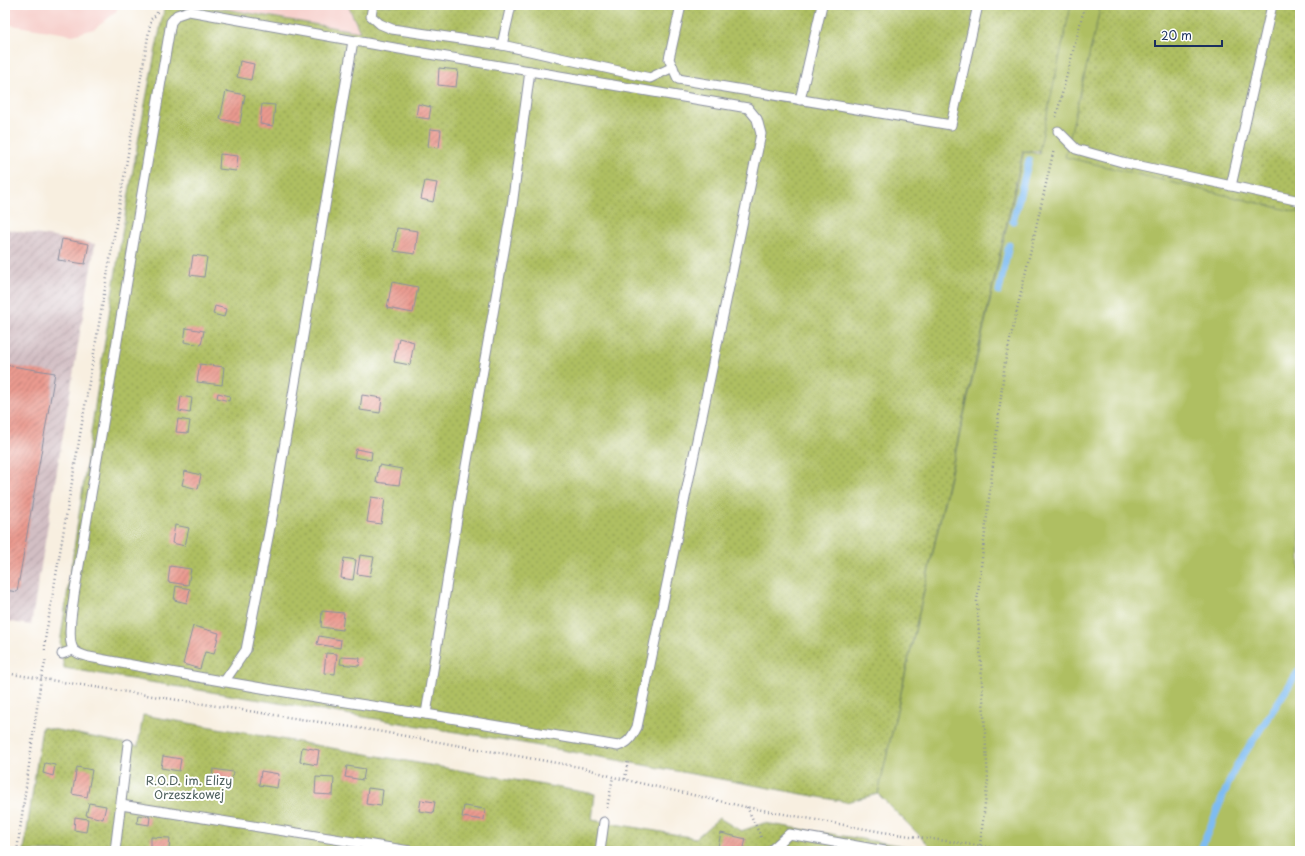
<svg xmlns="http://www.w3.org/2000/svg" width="1305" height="856" font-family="'Playpen Sans',sans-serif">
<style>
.built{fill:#f7d0cc}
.industrial{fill:url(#industrial-furrows)}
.green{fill:#afbf62;stroke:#657760}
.garden{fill:url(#garden-dots);stroke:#657760}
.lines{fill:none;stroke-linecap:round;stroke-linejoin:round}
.stream{stroke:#7ebcf2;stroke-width:7}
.building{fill:url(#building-hatch)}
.service-casing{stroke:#8a8f9f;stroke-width:11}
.path{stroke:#8a8f9f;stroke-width:2.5;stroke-dasharray:1 3;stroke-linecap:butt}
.service{stroke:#fff;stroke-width:9}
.labels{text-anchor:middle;stroke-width:4;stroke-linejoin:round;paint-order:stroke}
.park-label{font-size:12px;fill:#4f615f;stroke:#fff}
</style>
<defs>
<pattern id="industrial-furrows" width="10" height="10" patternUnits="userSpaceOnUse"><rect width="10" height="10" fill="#d2bec3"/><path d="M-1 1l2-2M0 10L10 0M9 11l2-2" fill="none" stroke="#aa9ba2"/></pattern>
<pattern id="garden-dots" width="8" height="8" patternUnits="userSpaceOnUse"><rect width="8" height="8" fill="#afbf62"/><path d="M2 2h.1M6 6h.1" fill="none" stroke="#8e9c54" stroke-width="1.8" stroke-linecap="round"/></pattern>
<pattern id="building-hatch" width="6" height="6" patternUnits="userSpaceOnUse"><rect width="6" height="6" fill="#ea9a8f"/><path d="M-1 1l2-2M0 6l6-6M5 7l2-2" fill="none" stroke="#bd7e78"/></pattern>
</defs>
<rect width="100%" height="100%" fill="#fff"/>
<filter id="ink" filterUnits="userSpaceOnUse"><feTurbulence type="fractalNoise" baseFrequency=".025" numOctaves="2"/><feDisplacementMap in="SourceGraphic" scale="8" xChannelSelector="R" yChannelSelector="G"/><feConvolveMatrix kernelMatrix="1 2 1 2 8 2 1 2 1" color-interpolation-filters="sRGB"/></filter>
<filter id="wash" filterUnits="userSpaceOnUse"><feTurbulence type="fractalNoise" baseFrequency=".012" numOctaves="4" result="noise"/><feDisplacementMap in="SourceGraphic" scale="16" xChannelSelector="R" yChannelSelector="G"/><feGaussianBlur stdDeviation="0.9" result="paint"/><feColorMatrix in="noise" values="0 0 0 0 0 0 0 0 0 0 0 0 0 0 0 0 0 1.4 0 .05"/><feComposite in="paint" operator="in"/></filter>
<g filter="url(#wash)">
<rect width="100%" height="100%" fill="#f8efe0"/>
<!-- built -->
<g class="built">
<path d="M5,5H119L115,13L94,29L73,35L5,24Z"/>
<path d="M206,5H348L361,32Z"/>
</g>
<!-- industrial -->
<path class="industrial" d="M5,229L95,244L31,625L5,621Z"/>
<!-- green -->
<path class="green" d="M1068,5H1300V851H935L878,794L1024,151L1040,154L1036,137Z"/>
<!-- garden -->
<g class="garden">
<path d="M165,5H201L360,32L348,5H1071L1039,151H1023L878,794L846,802L523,743L64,668L60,643C92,430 120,216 165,5Z"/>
<path d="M1101,5H1300V213L1065,157Z"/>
<path d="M143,715L595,794L592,820L604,822L696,838L719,818L741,831L764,823L934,851H24L42,727L138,746Z"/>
</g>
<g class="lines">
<!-- stream -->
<g class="stream">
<path d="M1013,221L1029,160"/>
<path d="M999,291L1009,245"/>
<path d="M1200,851L1235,768L1300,669"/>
</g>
</g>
<g id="blocks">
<!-- building -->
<g class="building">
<path d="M240,61L254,64L251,80L237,77Z"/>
<path d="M439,68L458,70L456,87L438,85Z"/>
<path d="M226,91L245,95L240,123L220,119Z"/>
<path d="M262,104L275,105L273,126L260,124Z"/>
<path d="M418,104L431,107L429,119L416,117Z"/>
<path d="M430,129L441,130L439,148L428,147Z"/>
<path d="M220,154L238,156L236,171L219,169Z"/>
<path d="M425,181L437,183L433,202L421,199Z"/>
<path d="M397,228L418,231L415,254L394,251Z"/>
<path d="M62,239L89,244L85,264L58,260Z"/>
<path d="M193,255L207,257L204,277L190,275Z"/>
<path d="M392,282L418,287L413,313L387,308Z"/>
<path d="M215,306L226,309L224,317L213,314Z"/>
<path d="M186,328L204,331L201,345L184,342Z"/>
<path d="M399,338L414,342L410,365L394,362Z"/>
<path d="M200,364L224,367L222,385L197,382Z"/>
<path d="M5,365L55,373L17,592L5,590Z"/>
<path d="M218,393L230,396L229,401L217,398Z"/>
<path d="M362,395L382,398L380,413L360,410Z"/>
<path d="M181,396L192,398L190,413L179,411Z"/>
<path d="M178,419L190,421L188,433L176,432Z"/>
<path d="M356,449L372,452L371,460L354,457Z"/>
<path d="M379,465L402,469L399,485L376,482Z"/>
<path d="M185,471L201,475L198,489L182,485Z"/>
<path d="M371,497L385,499L381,524L367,522Z"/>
<path d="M175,525L189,528L185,546L172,543Z"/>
<path d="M360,555L374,557L370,576L357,574Z"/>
<path d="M344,558L356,560L353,580L341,578Z"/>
<path d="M170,566L191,569L188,585L168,582Z"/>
<path d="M176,586L190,589L187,603L174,600Z"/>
<path d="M322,611L344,613L342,630L321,627Z"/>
<path d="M193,626L219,633L214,654L205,652L200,669L183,664Z"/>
<path d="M319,636L341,640L340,648L317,644Z"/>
<path d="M326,653L337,654L335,674L324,673Z"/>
<path d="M341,657L360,658L359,666L340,664Z"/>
<path d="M302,747L319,750L317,765L300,762Z"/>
<path d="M163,756L181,759L179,771L161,768Z"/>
<path d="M45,763L55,765L53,776L43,773Z"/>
<path d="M347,766L365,769L363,780L345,777Z"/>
<path d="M77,767L92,770L87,797L72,794Z"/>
<path d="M213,769L233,772L232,781L212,779Z"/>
<path d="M261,771L279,774L277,788L259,785Z"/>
<path d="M316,777L334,778L333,795L315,794Z"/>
<path d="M368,788L383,790L381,806L366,804Z"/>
<path d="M421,800L435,802L433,813L419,811Z"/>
<path d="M89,803L106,806L103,819L86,815Z"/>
<path d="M464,806L485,809L484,820L462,817Z"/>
<path d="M138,815L150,817L149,825L137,823Z"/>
<path d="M75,817L88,819L86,832L74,830Z"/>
<path d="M721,833L746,839L743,851H717Z"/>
<path d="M151,837L170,838L169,851L151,850Z"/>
</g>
</g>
</g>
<g filter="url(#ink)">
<use href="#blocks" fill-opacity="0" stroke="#8a8f9f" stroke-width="1"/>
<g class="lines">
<defs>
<g id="service">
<path d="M373,5L371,16L380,24L392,29L502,45"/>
<path d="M511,5L502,45L650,78L673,67"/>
<path d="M681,5L669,59L678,79L951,125L978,5"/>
<path d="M189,11L411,51L530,71L512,206L459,506L426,714C313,698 201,678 89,657C84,655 79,655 75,651C65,642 73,608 74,595L171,22L177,15Z"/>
<path d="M800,100L822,5"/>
<path d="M1058,131L1076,149L1122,162L1300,201"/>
<path d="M1231,186L1272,5"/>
<path d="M62,654L73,650"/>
<path d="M224,682L246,650L274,507L353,41"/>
<path d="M426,714L618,746C629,743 632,737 637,727L761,134L757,119L748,108L530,71"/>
<path d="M121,805L410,851"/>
<path d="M115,851L128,744"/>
<path d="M600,851L604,822"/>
<path d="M770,851L789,834L885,851"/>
</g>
</defs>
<!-- service casing -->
<use href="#service" class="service-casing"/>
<!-- path -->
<g class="path">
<path d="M157,13L158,5"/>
<path d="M1056,117L1085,5"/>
<path d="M45,650V640L151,19L156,15"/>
<path d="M5,673L377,731L585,768L613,777L746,807L882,832L1017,851"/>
<path d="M625,779L628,760"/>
<path d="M747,807L761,837"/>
<path d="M607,808L613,777"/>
<path d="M980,845L988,780L977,601L1005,362L1054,149"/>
<path d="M17,851L41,679L46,659"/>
</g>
<!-- service -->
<use href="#service" class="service"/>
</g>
</g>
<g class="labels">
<!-- park labels -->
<g class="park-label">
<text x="189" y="785">R.O.D. im. Elizy<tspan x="189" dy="14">Orzeszkowej</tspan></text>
</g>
</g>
<!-- margin -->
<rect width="1305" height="856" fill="none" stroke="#fff" stroke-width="20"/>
<!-- scale -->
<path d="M1155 40v6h67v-6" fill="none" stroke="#1b2f5e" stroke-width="2"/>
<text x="1161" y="40" font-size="12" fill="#1b2f5e" stroke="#ffffff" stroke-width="3" paint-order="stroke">20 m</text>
</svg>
